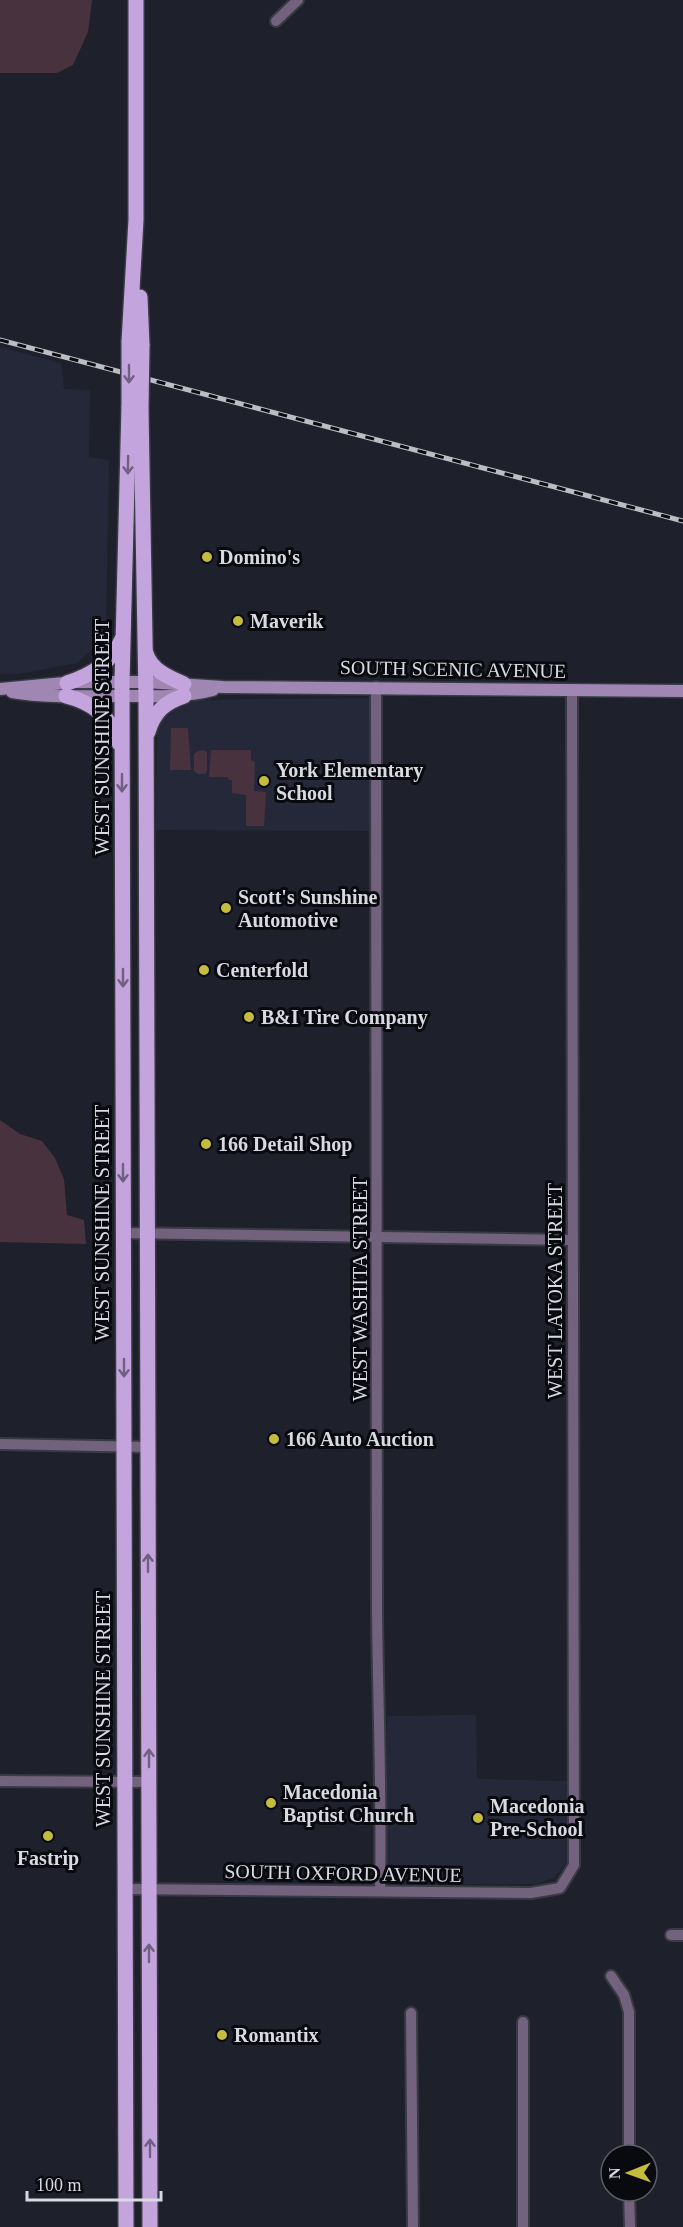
<svg xmlns="http://www.w3.org/2000/svg" width="683" height="2227" font-family="'Times New Roman',serif">
<style>
.built{fill:#252839}
.green{fill:#48323e}
.lines{fill:none;stroke-linecap:round;stroke-linejoin:round}
.street-casing{stroke:#383a44;stroke-width:14}
.secondary-casing{stroke:#383a44;stroke-width:15}
.primary-casing{stroke:#383a44;stroke-width:18}
.street{stroke:#72627d;stroke-width:10}
.secondary{stroke:#a087b3;stroke-width:12}
.primary{stroke:#c4a4dc;stroke-width:15}
.rail-casing{stroke:#bbbcc4;stroke-width:5}
.rail{stroke:#090a0f;stroke-width:3;stroke-dasharray:9;stroke-linecap:butt}
.primary-bridge-casing{stroke:#383a44;stroke-width:18;stroke-linecap:butt}
.primary-bridge{stroke:#c4a4dc;stroke-width:15}
.oneway{stroke:#705f80}
.poi-dot{fill:#c5bc3d;stroke:#090a0f;stroke-width:2}
.labels{text-anchor:middle;stroke-width:6;stroke-linejoin:round;paint-order:stroke}
.poi-label{font-size:20px;font-weight:bold;fill:#d8d9e1;stroke:#090a0f;text-anchor:start}
.street-label{font-size:20px;fill:#d8d9e1;stroke:#090a0f}
</style>
<rect width="100%" height="100%" fill="#1e202b"/>
<!-- built -->
<g class="built">
<path d="M0,347L61,363L64,389L90,390L89,457L109,460L106,637L77,663L18,674H0Z"/>
<path d="M371,698L373,831L156,830L157,732L164,717L173,705L194,700Z"/>
<path d="M476,1715L477,1779L568,1781L567,1862L554,1878L536,1884H387V1716Z"/>
</g>
<!-- green -->
<g class="green">
<path d="M0,0H92L88,32L73,65L57,73H0Z"/>
<path d="M171,728H188L191,770H170Z"/>
<path d="M204,750L207,753V771L205,774H198L194,771V754L198,751Z"/>
<path d="M211,750H251V760L255,762L254,791L266,792L264,826H246V795L232,793V780H229L228,777H209Z"/>
<path d="M0,1120L20,1134L42,1141L55,1158L64,1179L67,1215L84,1220L86,1244L0,1242Z"/>
</g>
<g class="lines">
<defs>
<g id="street">
<path d="M276,21L298,0"/>
<path d="M376,687C379,996 377,1305 377,1613C378,1706 382,1799 380,1891"/>
<path d="M123,1233L573,1240"/>
<path d="M0,1444L148,1447"/>
<path d="M0,1781L149,1782"/>
<path d="M125,1889L531,1893L560,1888L574,1865L572,690"/>
<path d="M671,1935H683"/>
<path d="M611,1976L624,1995L629,2012V2155"/>
<path d="M411,2013L413,2227"/>
<path d="M629,2191L630,2227"/>
<path d="M523,2227V2022"/>
</g>
<g id="secondary">
<path d="M0,689L75,682H146L223,687L683,691"/>
<path d="M12,692C48,698 84,696 120,696C151,696 182,698 213,690"/>
</g>
<g id="primary">
<path d="M140,297L142,345"/>
<path d="M129,342L136,220V0"/>
<path d="M141,409L146,696L150,2227"/>
<path d="M146,653C151,670 168,677 184,684"/>
<path d="M67,683C92,675 111,663 122,639"/>
<path d="M66,696C91,702 112,717 119,743"/>
<path d="M148,732C154,712 165,702 184,696"/>
<path d="M126,2227L122,682L129,406"/>
</g>
</defs>
<!-- street casing -->
<use href="#street" class="street-casing"/>
<!-- secondary casing -->
<use href="#secondary" class="secondary-casing"/>
<!-- primary casing -->
<use href="#primary" class="primary-casing"/>
<!-- street -->
<use href="#street" class="street"/>
<!-- secondary -->
<use href="#secondary" class="secondary"/>
<!-- primary -->
<use href="#primary" class="primary"/>
<defs>
<path id="rail" d="M0,340L683,521"/>
</defs>
<!-- rail casing -->
<use href="#rail" class="rail-casing"/>
<!-- rail -->
<use href="#rail" class="rail"/>
<defs>
<g id="primary-bridge">
<path d="M129,406V342"/>
<path d="M141,409L142,345"/>
</g>
</defs>
<!-- primary-bridge casing -->
<use href="#primary-bridge" class="primary-bridge-casing"/>
<!-- primary-bridge -->
<use href="#primary-bridge" class="primary-bridge"/>
</g>
<!-- one-way arrows -->
<defs><path id="oneway-shaft" d="M-6 0H5M1.5-3L5.5 0L1.5 3" fill="none" stroke-width="1.6" stroke-linecap="round" stroke-linejoin="round" transform="scale(1.5)"/></defs>
<g class="oneway">
<use href="#oneway-shaft" transform="translate(129 374) rotate(90)"/>
<use href="#oneway-shaft" transform="translate(128 465) rotate(91)"/>
<use href="#oneway-shaft" transform="translate(122 783) rotate(90)"/>
<use href="#oneway-shaft" transform="translate(123 978) rotate(90)"/>
<use href="#oneway-shaft" transform="translate(123 1173) rotate(90)"/>
<use href="#oneway-shaft" transform="translate(124 1368) rotate(90)"/>
<use href="#oneway-shaft" transform="translate(148 1563) rotate(-90)"/>
<use href="#oneway-shaft" transform="translate(149 1758) rotate(-90)"/>
<use href="#oneway-shaft" transform="translate(149 1953) rotate(-90)"/>
<use href="#oneway-shaft" transform="translate(150 2148) rotate(-90)"/>
</g>
<!-- markers -->
<g class="poi-dot">
<circle cx="207" cy="557" r="6"/>
<circle cx="238" cy="621" r="6"/>
<circle cx="264" cy="781" r="6"/>
<circle cx="226" cy="908" r="6"/>
<circle cx="204" cy="970" r="6"/>
<circle cx="249" cy="1017" r="6"/>
<circle cx="206" cy="1144" r="6"/>
<circle cx="274" cy="1439" r="6"/>
<circle cx="271" cy="1803" r="6"/>
<circle cx="478" cy="1818" r="6"/>
<circle cx="48" cy="1836" r="6"/>
<circle cx="222" cy="2035" r="6"/>
</g>
<g class="labels">
<!-- poi labels -->
<g class="poi-label">
<text x="219" y="564">Domino's</text>
<text x="250" y="628">Maverik</text>
<text x="276" y="777">York Elementary<tspan x="276" dy="23">School</tspan></text>
<text x="238" y="904">Scott's Sunshine<tspan x="238" dy="23">Automotive</tspan></text>
<text x="216" y="977">Centerfold</text>
<text x="261" y="1024">B&amp;I Tire Company</text>
<text x="218" y="1151">166 Detail Shop</text>
<text x="286" y="1446">166 Auto Auction</text>
<text x="283" y="1799">Macedonia<tspan x="283" dy="23">Baptist Church</tspan></text>
<text x="490" y="1813">Macedonia<tspan x="490" dy="23">Pre-School</tspan></text>
<text x="48" y="1865" text-anchor="middle">Fastrip</text>
<text x="234" y="2042">Romantix</text>
</g>
<!-- street labels -->
<g class="street-label">
<text transform="translate(453 669) rotate(1)" y="7">SOUTH SCENIC AVENUE</text>
<text transform="translate(102 737) rotate(-90)" y="7">WEST SUNSHINE STREET</text>
<text transform="translate(102 1223) rotate(-90)" y="7">WEST SUNSHINE STREET</text>
<text transform="translate(360 1289) rotate(-90)" y="7">WEST WASHITA STREET</text>
<text transform="translate(555 1291) rotate(-90)" y="7">WEST LATOKA STREET</text>
<text transform="translate(103 1709) rotate(-90)" y="7">WEST SUNSHINE STREET</text>
<text transform="translate(343 1873) rotate(1)" y="7">SOUTH OXFORD AVENUE</text>
</g>
</g>
<!-- north arrow -->
<g transform="translate(629 2173) rotate(269)"><circle r="28" fill="#090a0f" stroke="#5c5d63" stroke-width="1.5"/>
<path d="M0-4.5L10 22L0 15L-10 22Z" fill="#c5bc3d"/>
<text y="-9" font-size="16" font-weight="bold" text-anchor="middle" fill="#d8d9e1">N</text>
</g>
<!-- scale -->
<path d="M27 2191v9h134v-9" fill="none" stroke="#d8d9e1" stroke-width="3"/>
<text x="36" y="2191" font-size="18" fill="#d8d9e1" stroke="#090a0f" stroke-width="4.5" paint-order="stroke">100 m</text>
</svg>
